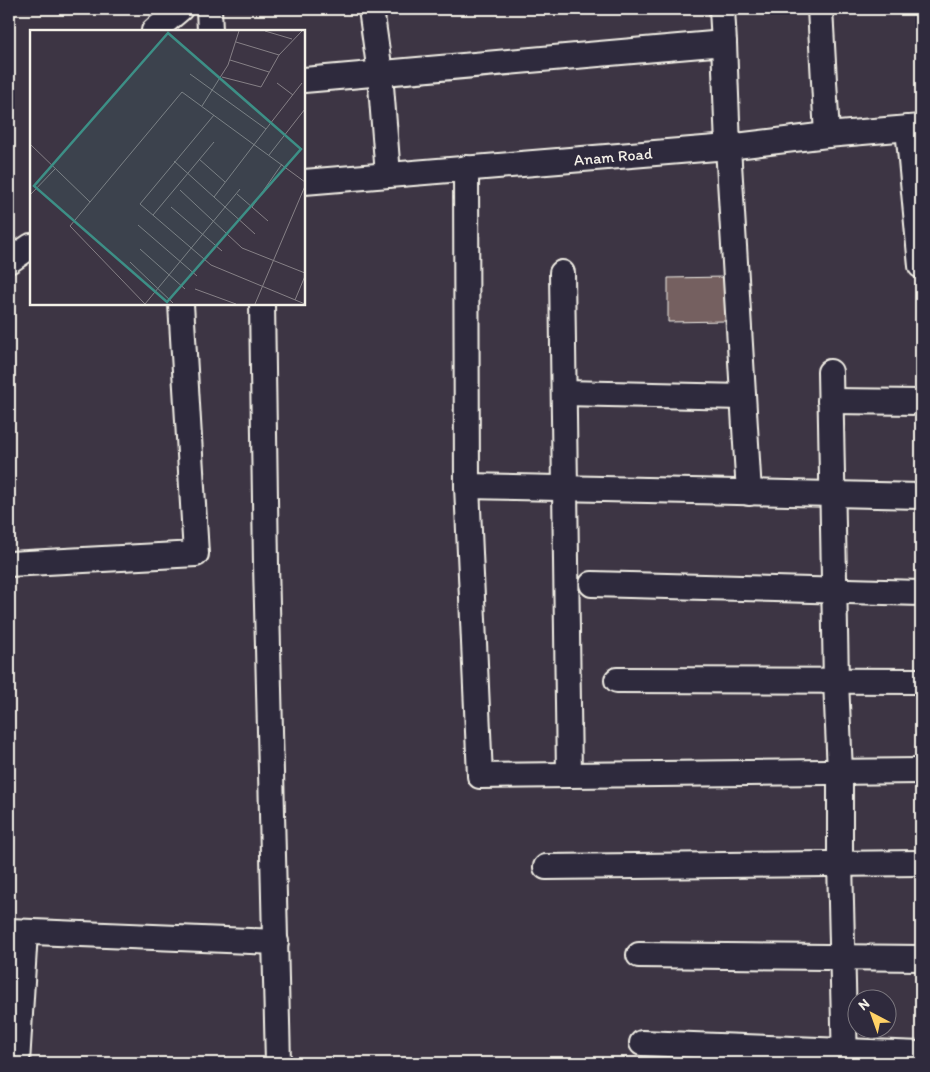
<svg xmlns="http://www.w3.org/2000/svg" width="930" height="1072" font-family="Itim,sans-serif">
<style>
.building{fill:#746061;stroke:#f4f1e8}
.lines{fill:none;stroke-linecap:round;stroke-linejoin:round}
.minor-casing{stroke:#f4f1e8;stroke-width:28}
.minor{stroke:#2f2a3d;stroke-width:24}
.labels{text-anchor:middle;stroke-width:4;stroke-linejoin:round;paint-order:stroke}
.street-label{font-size:16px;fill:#f4f1e8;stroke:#2f2a3d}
.inset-road{fill:none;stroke:#868086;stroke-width:1}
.view{fill:#3d8f86;fill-opacity:0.15;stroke:#3d8f86;stroke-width:2.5}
.inset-edge{fill:none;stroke:#f4f1e8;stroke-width:2.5}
</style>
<rect width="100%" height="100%" fill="#3d3544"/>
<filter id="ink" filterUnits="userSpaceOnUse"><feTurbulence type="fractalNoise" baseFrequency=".02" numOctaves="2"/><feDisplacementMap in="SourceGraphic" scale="10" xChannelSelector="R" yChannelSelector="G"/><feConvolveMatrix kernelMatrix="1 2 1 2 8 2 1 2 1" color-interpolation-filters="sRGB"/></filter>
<g filter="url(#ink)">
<!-- building -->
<path class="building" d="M725,277L726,321L668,322V278Z"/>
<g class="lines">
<defs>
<g id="minor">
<path d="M209,9L210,31"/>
<path d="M371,9L380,73L388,175"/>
<path d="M722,9L724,43"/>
<path d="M820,9L827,135"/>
<path d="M154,31L180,9"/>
<path d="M304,80L724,43L728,147L749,493"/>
<path d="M908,128L921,266"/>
<path d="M466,168L467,486L480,776L921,771"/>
<path d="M304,182L728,147L827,135L921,127"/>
<path d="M9,261L31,246"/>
<path d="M562,273L569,775"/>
<path d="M262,304L266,564L278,1063"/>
<path d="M830,372L836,681L840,772V863L845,1063"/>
<path d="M564,393L743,397"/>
<path d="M830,401L921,402"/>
<path d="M467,486L921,496"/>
<path d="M9,564L196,554L181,304"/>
<path d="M592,584L921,593"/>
<path d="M617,680L921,681"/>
<path d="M546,867L921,863"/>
<path d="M9,931L276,942"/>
<path d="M639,955L921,958"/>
<path d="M642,1043L921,1054"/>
<path d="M17,1063L25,932"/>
</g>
</defs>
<!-- minor casing -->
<use href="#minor" class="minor-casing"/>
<!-- minor -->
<use href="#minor" class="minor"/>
</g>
</g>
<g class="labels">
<!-- street labels -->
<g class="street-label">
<text transform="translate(613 156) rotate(-5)" y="6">Anam Road</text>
</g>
</g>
<!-- overview -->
<g transform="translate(30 30)">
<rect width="275" height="275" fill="#3d3544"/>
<path class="inset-road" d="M235,1L262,9M206,12L249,25M200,30L239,42M160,44L236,99L184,167M192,47L231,57L249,25L272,1M247,53L263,65M172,76L198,35L209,1M184,85L110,174L181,235L275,274M236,99L272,53M0,114L60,172M239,125L275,79M169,129L195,152M144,131L225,204M150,160L212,218L275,243M207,164L238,191M0,165L25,139M141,177L192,221M222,177L252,134M123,185L184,112M108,195L167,246M110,219L155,259M100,232L143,273M165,259L206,274M265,270L275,246M115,274L40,196L152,62L275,152M115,274L210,159M225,274L275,156"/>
<path class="view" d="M138,3L271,119L137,272L4,156Z"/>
<rect width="275" height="275" class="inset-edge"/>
</g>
<!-- margin -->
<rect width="930" height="1072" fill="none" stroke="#2f2a3d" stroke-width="30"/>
<rect x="15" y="15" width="900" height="1042" fill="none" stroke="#f4f1e8" stroke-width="2" filter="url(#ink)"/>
<!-- north arrow -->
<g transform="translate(872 1014) rotate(319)"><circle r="24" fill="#2f2a3d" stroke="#7e7a81"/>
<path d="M0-4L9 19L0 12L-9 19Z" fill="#ffd166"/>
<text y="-8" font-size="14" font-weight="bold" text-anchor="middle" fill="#f4f1e8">N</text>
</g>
</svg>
